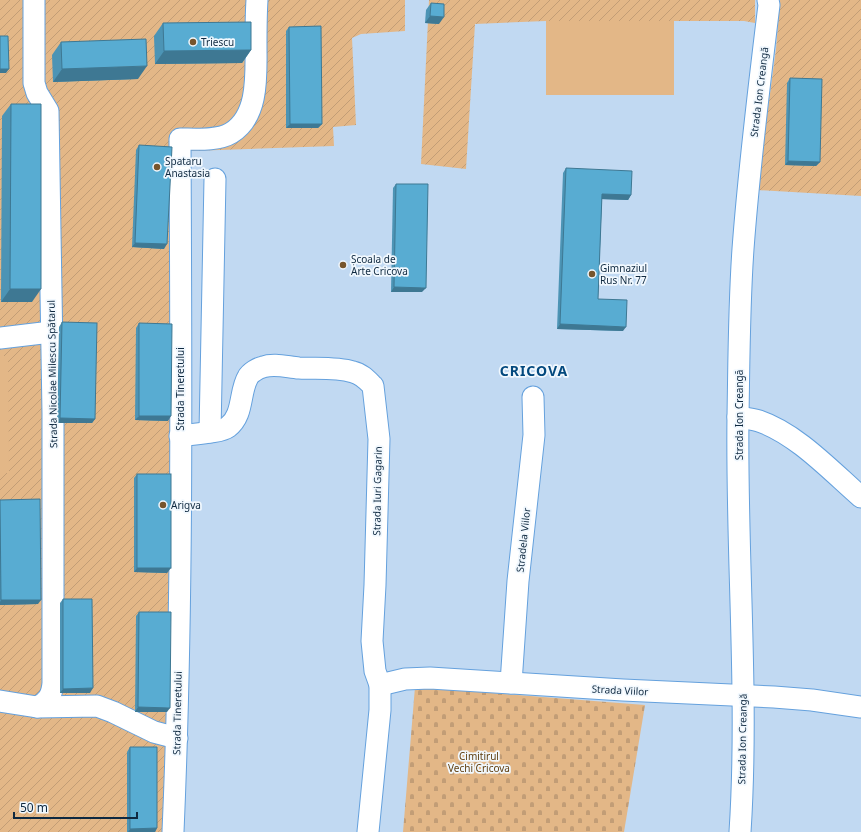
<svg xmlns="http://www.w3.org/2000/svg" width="861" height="832" font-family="'Noto Sans',sans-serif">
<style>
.cemetery{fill:url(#cemetery-stones)}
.garden{fill:url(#garden-furrows)}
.pitch{fill:#e3b787}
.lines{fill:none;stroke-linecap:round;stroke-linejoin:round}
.minor-casing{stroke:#65a1dd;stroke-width:23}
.minor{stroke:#fff;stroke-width:21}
.wall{fill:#4c94b5}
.shaded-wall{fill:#3e7893}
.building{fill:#58acd2;stroke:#3e7893}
.poi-dot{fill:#77552d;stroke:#f1f8fe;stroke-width:1.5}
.labels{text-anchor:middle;stroke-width:3.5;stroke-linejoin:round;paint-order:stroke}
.poi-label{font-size:10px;fill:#0f2940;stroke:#f1f8fe;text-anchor:start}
.street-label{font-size:10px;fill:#0f2940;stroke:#f1f8fe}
.park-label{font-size:10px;fill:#603e0f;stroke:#f1f8fe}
.district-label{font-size:14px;font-weight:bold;letter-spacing:1px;fill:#03497e;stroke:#f1f8fe}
</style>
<defs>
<pattern id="cemetery-stones" width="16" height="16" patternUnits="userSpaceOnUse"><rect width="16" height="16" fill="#e3b787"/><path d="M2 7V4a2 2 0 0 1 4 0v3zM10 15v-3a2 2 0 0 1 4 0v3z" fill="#c29d76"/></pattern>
<pattern id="garden-furrows" width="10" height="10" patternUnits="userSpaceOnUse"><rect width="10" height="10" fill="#e3b787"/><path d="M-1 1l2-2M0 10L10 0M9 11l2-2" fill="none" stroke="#c29d76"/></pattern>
</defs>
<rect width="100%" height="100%" fill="#c1d9f2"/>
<!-- cemetery -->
<path class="cemetery" d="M415,687L645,705L624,832H403Z"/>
<!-- garden -->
<g class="garden">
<path d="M0,0H405V31L361,34L352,38L356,125L333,127L334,146L190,151L173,436L163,832H0Z"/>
<path d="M429,0H755V23L744,21H546L475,24L466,169L421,164Z"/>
<path d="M780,0H861V196L757,190L776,49Z"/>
</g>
<!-- pitch -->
<g class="pitch">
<rect x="546" y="21" width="128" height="74"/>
<path d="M0,356H8L9,473H0Z"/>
</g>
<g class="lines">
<defs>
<g id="minor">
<path d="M34,0V83L37,93L48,111L53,413V683C52,695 48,702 37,707"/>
<path d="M0,338L51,332"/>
<path d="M738,417C745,418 753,419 759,421C797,434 831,471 861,497"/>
<path d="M210,432L215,179"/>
<path d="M180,436C191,434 220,433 228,427C244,415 239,392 248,377C250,373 258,368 263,367C274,363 287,367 299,368C317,369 336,367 353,372C362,374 367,380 373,386L379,439L375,585L372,641L375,671L380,685V710L368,832"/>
<path d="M511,683L518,581L534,435L533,397"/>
<path d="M380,685L405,679L430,678L623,690L774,697L812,700L861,707"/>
<path d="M0,701L37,707L97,706L113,712L154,732L177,738"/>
<path d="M173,832C183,601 181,370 180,139C195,139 218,141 231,133C259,116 256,75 256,46C256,31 256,15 257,0"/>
<path d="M740,832C749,694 736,554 738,416C739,360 739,305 743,249C749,168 759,86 769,5L768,0"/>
</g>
</defs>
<!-- minor casing -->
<use href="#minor" class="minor-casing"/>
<!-- minor -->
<use href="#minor" class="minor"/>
</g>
<!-- wall -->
<g class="wall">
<path d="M431,3L439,24L425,23L426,10Z"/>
<path d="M163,23L251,50L242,63L155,64L154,36Z"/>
<path d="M289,27L322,124L318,128H286V31Z"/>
<path d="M61,42L138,79L53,82L52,55Z"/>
<path d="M790,78L820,162L816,166L785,165L787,83Z"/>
<path d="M11,104L32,302H1L2,116Z"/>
<path d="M139,145L164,249L132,247L136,150Z"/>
<path d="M566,168L631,195L628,200L602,199L598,299L623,331L557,329L563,173Z"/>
<path d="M396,184L422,292H391L393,188Z"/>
<path d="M62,322L95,419L92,423H57L59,327Z"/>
<path d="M139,323L168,421L135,420L136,328Z"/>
<path d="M137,474L167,573L134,572V478Z"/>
<path d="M0,500L38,604L0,605Z"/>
<path d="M63,599L90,693H60V603Z"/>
<path d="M139,612L167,712H135L136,616Z"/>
<path d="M130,747L157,828L155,832H127V752Z"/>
</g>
<!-- shaded-wall -->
<g class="shaded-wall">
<path d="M430,16L444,17L439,24L425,23Z"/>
<path d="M251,50L242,63L155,64L164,51Z"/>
<path d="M147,66L138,79L53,82L62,69Z"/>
<path d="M0,69H9L6,73H0Z"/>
<path d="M290,124H322L318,128H286Z"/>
<path d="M788,161L820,162L816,166L785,165Z"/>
<path d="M602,194L631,195L628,200L599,199Z"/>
<path d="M135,243L167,244L164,249L132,247Z"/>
<path d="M394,287L426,288L422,292H391Z"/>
<path d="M10,289H41L32,302H1Z"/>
<path d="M560,324L626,327L623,331L557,329Z"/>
<path d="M139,416H171L168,421L135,420Z"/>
<path d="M60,418L95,419L92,423H57Z"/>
<path d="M137,568H171L167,573L134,572Z"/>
<path d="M1,600H41L38,604L0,605V602Z"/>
<path d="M93,688L90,693H60L63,689Z"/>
<path d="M138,707L170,708L167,712H135Z"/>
<path d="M157,828L155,832H128L130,829Z"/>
</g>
<!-- building -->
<g class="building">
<path d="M431,3L444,4V17L430,16Z"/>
<path d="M251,22V50L164,51L163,23Z"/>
<path d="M321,26L322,124H290L289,27Z"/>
<path d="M0,36H8L9,69H0Z"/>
<path d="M146,39L147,66L62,69L61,42Z"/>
<path d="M790,78L822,79L820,162L788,161Z"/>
<path d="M11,104H41V289H10Z"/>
<path d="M139,145L172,147L167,244L135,243Z"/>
<path d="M566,168L632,171L631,195L602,194L598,299L627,300L626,327L560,324Z"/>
<path d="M396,184H428L426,288L394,287Z"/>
<path d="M62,322L97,323L95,419L60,418Z"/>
<path d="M139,323L172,324L171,416H139Z"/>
<rect x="137" y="474" width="34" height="94"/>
<path d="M40,499L41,600H1L0,500Z"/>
<path d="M63,599H92L93,688L63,689Z"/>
<path d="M139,612H171L170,708L138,707Z"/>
<path d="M130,747H157V828L130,829Z"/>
</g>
<!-- markers -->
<g class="poi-dot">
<circle cx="193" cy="42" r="4"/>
<circle cx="157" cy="167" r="4"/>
<circle cx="343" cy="265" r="4"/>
<circle cx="592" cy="274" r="4"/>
<circle cx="163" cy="505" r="4"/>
</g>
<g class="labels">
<!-- poi labels -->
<g class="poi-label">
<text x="201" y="46">Triescu</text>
<text x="165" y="165">Spataru<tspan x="165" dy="12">Anastasia</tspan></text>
<text x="351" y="263">Școala de<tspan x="351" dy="12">Arte Cricova</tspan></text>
<text x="600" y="272">Gimnaziul<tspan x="600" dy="12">Rus Nr. 77</tspan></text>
<text x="171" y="509">Arigva</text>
</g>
<!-- street labels -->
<g class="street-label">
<text transform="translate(759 92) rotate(-83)" y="4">Strada Ion Creangă</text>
<text transform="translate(52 374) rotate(-91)" y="4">Strada Nicolae Milescu Spătarul</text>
<text transform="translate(180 389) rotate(-90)" y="4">Strada Tineretului</text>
<text transform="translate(739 415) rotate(-90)" y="4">Strada Ion Creangă</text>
<text transform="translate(377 491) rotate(-89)" y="4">Strada Iuri Gagarin</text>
<text transform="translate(523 540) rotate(-84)" y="4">Stradela Viilor</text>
<text transform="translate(620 690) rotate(3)" y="4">Strada Viilor</text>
<text transform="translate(177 713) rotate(-89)" y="4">Strada Tineretului</text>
<text transform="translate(742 739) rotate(-89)" y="4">Strada Ion Creangă</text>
</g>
<!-- park labels -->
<g class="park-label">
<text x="479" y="760">Cimitirul<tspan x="479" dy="12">Vechi Cricova</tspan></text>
</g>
<!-- district labels -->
<g class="district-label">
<text x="534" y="376">CRICOVA</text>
</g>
</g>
<!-- scale -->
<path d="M14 812v6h123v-6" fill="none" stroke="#0f2940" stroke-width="2"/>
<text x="20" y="812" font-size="12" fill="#0f2940" stroke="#f1f8fe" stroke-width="3" paint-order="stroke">50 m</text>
</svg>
